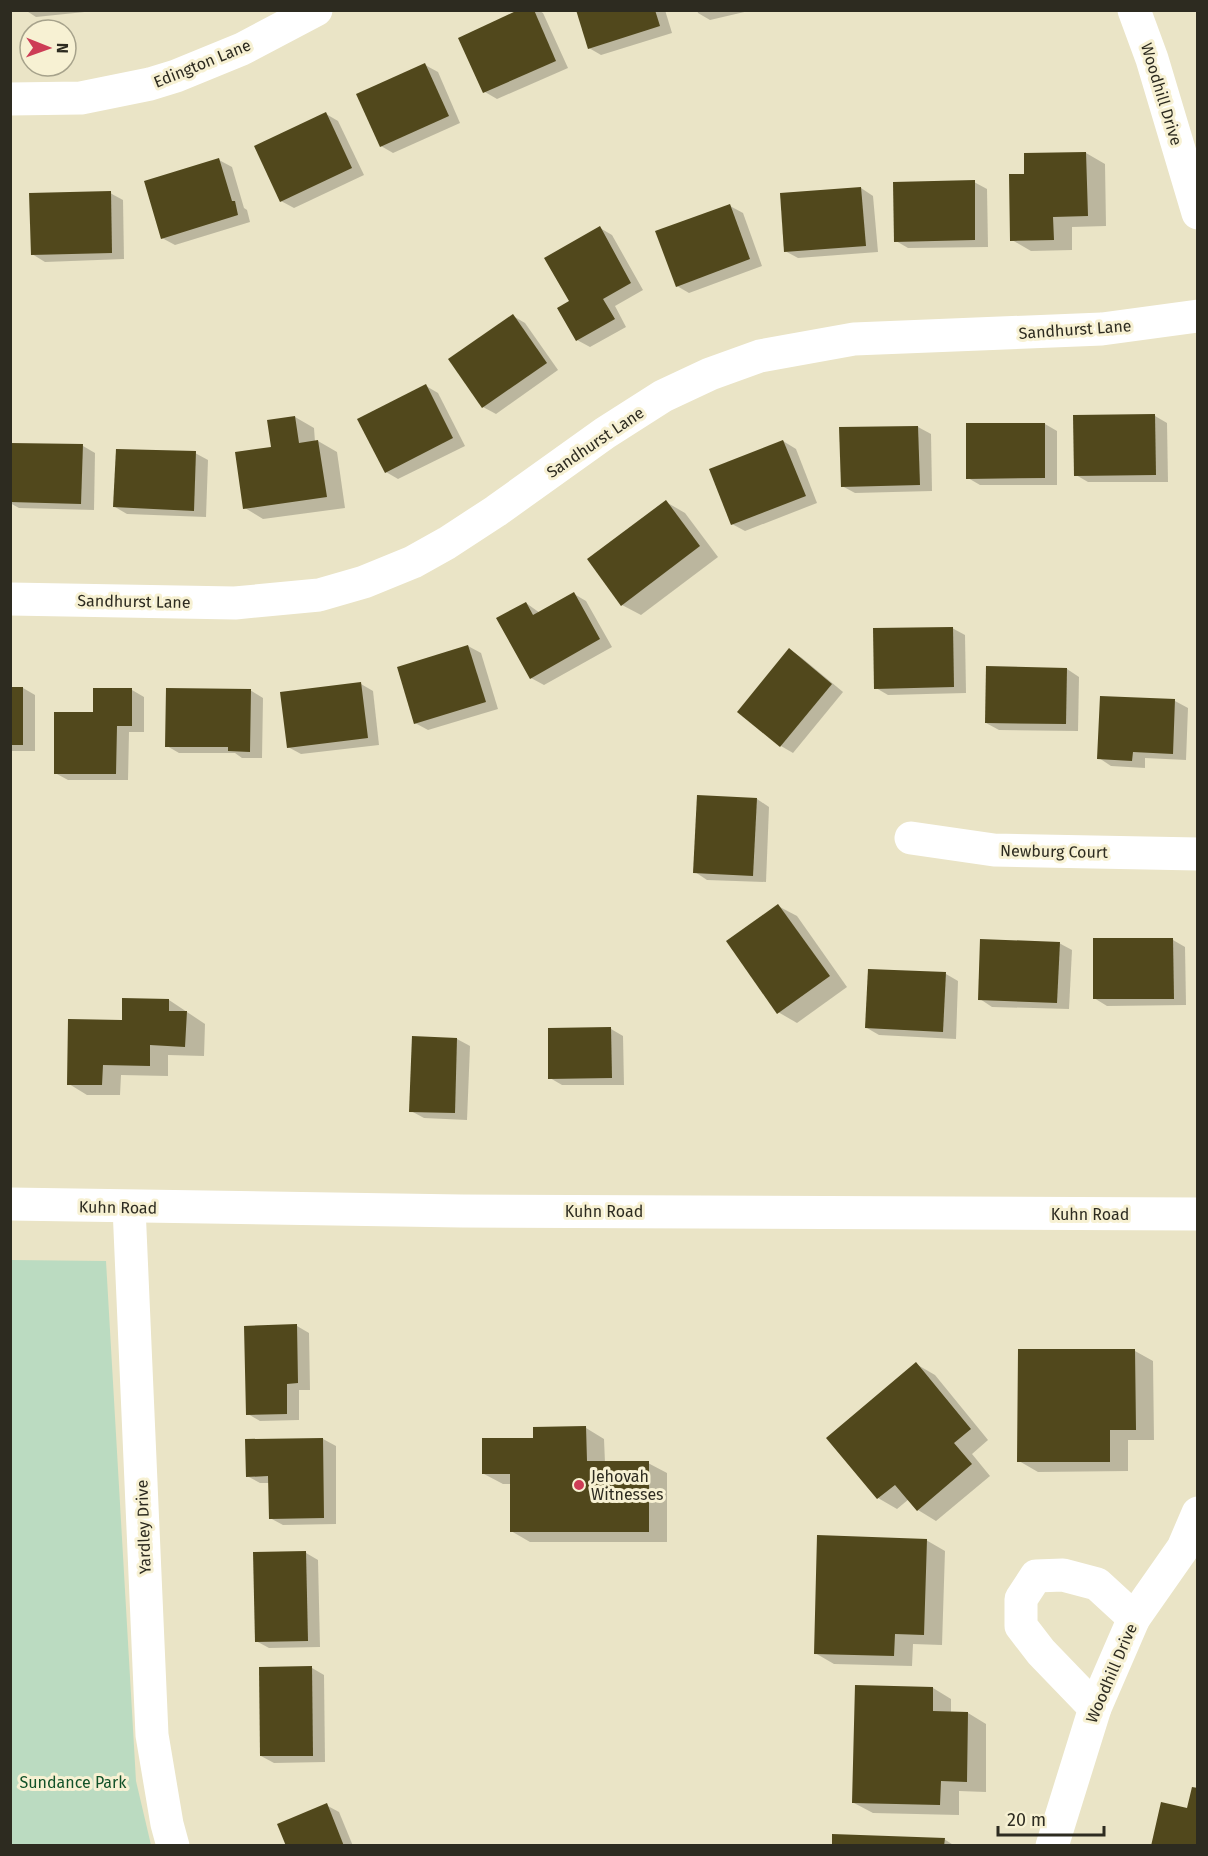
<svg xmlns="http://www.w3.org/2000/svg" width="1208" height="1856" font-family="'Fira Sans',sans-serif">
<style>
.green{fill:#bbdbc1}
.shadow{fill:#0003}
.building{fill:#51481c}
.lines{fill:none;stroke-linecap:round;stroke-linejoin:round}
.minor{stroke:#fff;stroke-width:33}
.poi-dot{fill:#cd3d56;stroke:#f7f1d3;stroke-width:2}
.labels{text-anchor:middle;stroke-width:6;stroke-linejoin:round;paint-order:stroke}
.street-label{font-size:16px;fill:#2d2b20;stroke:#f7f1d3}
.poi-label{font-size:16px;fill:#2d2b20;stroke:#f7f1d3;text-anchor:start}
.park-label{font-size:16px;fill:#125229;stroke:#f7f1d3}
</style>
<rect width="100%" height="100%" fill="#eae4c6"/>
<!-- green -->
<path class="green" d="M11,1260L106,1261L136,1781L151,1845H11Z"/>
<!-- shadow -->
<g class="shadow">
<path d="M25,10H104L36,17Z"/>
<path d="M522,10H538L543,13L568,68L497,99L485,92Z"/>
<path d="M577,10H665L672,33L601,55L589,48Z"/>
<path d="M697,10H753L710,20L698,13Z"/>
<path d="M425,65L438,72L460,123L393,153L381,146Z"/>
<path d="M326,114L338,121L364,175L294,208L281,201Z"/>
<path d="M1086,153L1105,164L1106,226L1072,227V250L1031,251L1012,240L1025,176Z"/>
<path d="M219,160L232,167L244,208L247,210L250,222L175,245L162,238Z"/>
<path d="M974,182L987,189L988,247L908,248L896,241Z"/>
<path d="M861,188L873,196L878,252L798,258L785,251Z"/>
<path d="M110,193L123,200L124,259L45,262L32,254Z"/>
<path d="M730,206L743,213L762,266L689,293L677,286Z"/>
<path d="M600,228L612,235L643,290L615,306L626,327L590,347L577,340L571,301Z"/>
<path d="M513,316L525,323L558,370L496,414L483,407Z"/>
<path d="M426,386L438,393L465,446L398,479L386,472Z"/>
<path d="M1155,416L1167,423L1168,482H1088L1076,475Z"/>
<path d="M295,417L314,428L315,442L318,441L337,452L345,508L263,519L245,508L273,448Z"/>
<path d="M1045,424L1057,431V485H980L968,478Z"/>
<path d="M918,427L931,434L932,491L855,493L842,486L841,429Z"/>
<path d="M783,441L796,449L817,503L745,531L732,524Z"/>
<path d="M10,444L83,446L95,453L94,510L19,508L10,503Z"/>
<path d="M195,453L208,460L206,517L127,514L115,507Z"/>
<path d="M666,502L685,513L718,557L641,615L622,605Z"/>
<path d="M574,594L586,601L612,647L544,685L531,678L526,603L540,613Z"/>
<path d="M952,628L965,635L966,693L888,695L876,688Z"/>
<path d="M468,646L481,653L498,709L428,730L415,723Z"/>
<path d="M790,650L802,658L843,692L793,753L781,746Z"/>
<path d="M1067,669L1079,677L1078,731L999,730L986,723Z"/>
<path d="M361,684L373,691L379,745L301,754L288,747Z"/>
<path d="M10,688H23L35,695V751H10Z"/>
<path d="M132,690L144,697V732H129L128,780H68L55,773L95,714Z"/>
<path d="M250,690L263,698L262,758H242L235,753H179L167,746Z"/>
<path d="M1101,697L1175,701L1188,708L1186,760L1145,758V768L1111,766L1099,758Z"/>
<path d="M757,799L769,807L766,882L707,880L695,872Z"/>
<path d="M778,906L797,916L847,987L797,1023L778,1012Z"/>
<path d="M1173,940L1185,947L1186,1005L1107,1006L1094,998Z"/>
<path d="M1059,943L1072,950L1069,1009L992,1007L980,999Z"/>
<path d="M946,974L958,981L956,1039L879,1035L867,1028Z"/>
<path d="M169,1000L205,1024L204,1056L168,1055V1076L121,1075L120,1095H87L69,1084L123,1022Z"/>
<path d="M611,1029L623,1036L624,1085H562L550,1078Z"/>
<path d="M413,1038L457,1039L470,1046L467,1120L424,1118L411,1111Z"/>
<path d="M297,1326L309,1333L310,1390H299V1420L260,1421L248,1414Z"/>
<path d="M1135,1351L1153,1361L1154,1440H1128V1471L1038,1472L1019,1461Z"/>
<path d="M916,1364L935,1375L988,1440L972,1454L990,1476L936,1521L918,1510L909,1499L897,1509L878,1498L828,1438Z"/>
<path d="M586,1428L604,1439L605,1463H648L667,1473V1542H530L511,1531V1484H503L484,1474L535,1439Z"/>
<path d="M323,1439L336,1446V1524L283,1525L270,1518V1483H260L247,1476V1440Z"/>
<path d="M926,1540L945,1551L942,1645L913,1644L912,1666L834,1664L815,1653Z"/>
<path d="M306,1553L318,1560L320,1647L269,1648L256,1641Z"/>
<path d="M312,1668L324,1675L325,1762L274,1763L261,1756Z"/>
<path d="M933,1688L951,1699V1713H968L986,1724V1792L959,1791V1815L873,1813L854,1803Z"/>
<path d="M326,1805L339,1812L353,1846H288Z"/>
<path d="M944,1839L955,1846H834Z"/>
</g>
<!-- building -->
<g class="building">
<path d="M518,10H534L556,61L483,93L458,38Z"/>
<path d="M576,10H655L660,26L588,49Z"/>
<path d="M425,63L449,116L380,147L356,94Z"/>
<path d="M326,112L352,168L280,202L254,146Z"/>
<path d="M1086,152L1088,216L1053,217L1054,240L1010,241L1009,174H1024V153Z"/>
<path d="M219,158L232,201H235L238,215L161,239L144,181Z"/>
<path d="M975,180V240L894,242L893,182Z"/>
<path d="M861,187L866,246L784,252L780,193Z"/>
<path d="M111,191L112,253L31,255L29,193Z"/>
<path d="M730,204L750,259L676,287L655,231Z"/>
<path d="M600,226L631,283L603,299L615,319L576,341L557,308L569,301L544,258Z"/>
<path d="M513,314L547,363L482,408L448,359Z"/>
<path d="M426,384L453,438L385,473L357,419Z"/>
<path d="M1155,414L1156,475L1074,476L1073,415Z"/>
<path d="M295,416L299,443L318,440L327,497L243,509L235,452L271,447L267,420Z"/>
<path d="M966,423H1045V478L966,479Z"/>
<path d="M918,426L920,485L841,487L839,427Z"/>
<path d="M783,440L806,496L731,525L709,469Z"/>
<path d="M10,443L83,444L81,504L10,502Z"/>
<path d="M116,449L196,451L194,511L113,507Z"/>
<path d="M666,500L700,546L621,606L587,559Z"/>
<path d="M574,592L600,639L530,679L496,618L526,602L533,615Z"/>
<path d="M953,627L954,687L874,689L873,628Z"/>
<path d="M468,645L486,702L414,724L397,667Z"/>
<path d="M789,648L832,684L780,747L737,712Z"/>
<path d="M986,666L1067,668L1066,724L985,723Z"/>
<path d="M361,682L368,738L287,748L280,692Z"/>
<rect x="10" y="687" width="13" height="58"/>
<path d="M93,688H132V726H117L116,774H54V712H93Z"/>
<path d="M166,688L251,689L250,752L228,751V747H165Z"/>
<path d="M1100,696L1175,699L1173,754L1133,752L1132,761L1097,759Z"/>
<path d="M697,795L757,798L753,876L693,873Z"/>
<path d="M778,904L830,976L777,1014L726,941Z"/>
<path d="M1093,938H1173L1174,999H1093Z"/>
<path d="M980,939L1060,942L1057,1003L978,1000Z"/>
<path d="M868,969L946,972L943,1032L865,1028Z"/>
<path d="M122,998L169,999V1011H187L185,1047L150,1045V1066L103,1065L102,1085H67L68,1019L122,1020Z"/>
<path d="M611,1027L612,1078L548,1079V1028Z"/>
<path d="M412,1036L457,1038L455,1113L409,1112Z"/>
<path d="M297,1324L298,1383L287,1384V1414L246,1415L244,1326Z"/>
<path d="M1018,1349H1135L1136,1430H1110V1462H1017Z"/>
<path d="M916,1362L971,1429L954,1443L972,1464L917,1511L895,1485L877,1499L826,1438Z"/>
<path d="M586,1426L587,1461H649V1532H510V1474H482V1438H533V1427Z"/>
<path d="M323,1438L324,1518L269,1519L268,1476L246,1477L245,1439Z"/>
<path d="M817,1535L927,1539L924,1635L895,1634L894,1656L814,1654Z"/>
<path d="M306,1551L308,1641L255,1642L253,1552Z"/>
<path d="M312,1666L313,1756H260L259,1667Z"/>
<path d="M855,1685L933,1687V1711L968,1712L967,1782L941,1781L940,1805L852,1803Z"/>
<path d="M1192,1787L1198,1788V1846H1151L1161,1802L1187,1808Z"/>
<path d="M327,1803L344,1846H286L277,1824Z"/>
<path d="M832,1834L945,1838L944,1846H832Z"/>
</g>
<g class="lines">
<!-- minor -->
<g class="minor">
<path d="M1134,10L1152,59L1198,213"/>
<path d="M10,99L81,98L150,84L176,76L242,49L316,10"/>
<path d="M10,599L235,603L319,595L364,582L413,562L447,543L496,511L605,433L663,396L710,374L760,356L854,339L1102,329L1198,316"/>
<path d="M911,838L994,850L1198,854"/>
<path d="M10,1204L462,1211L1198,1214"/>
<path d="M129,1207L152,1735L167,1824L173,1846"/>
<path d="M1095,1708L1041,1652L1021,1626V1599L1036,1576L1063,1575L1097,1584L1134,1618"/>
<path d="M1052,1846L1095,1708L1134,1618L1183,1548L1198,1513"/>
</g>
</g>
<!-- markers -->
<circle class="poi-dot" cx="579" cy="1485" r="6"/>
<g class="labels">
<!-- street labels -->
<g class="street-label">
<text transform="translate(202 63) rotate(-22)" y="6">Edington Lane</text>
<text transform="translate(1162 94) rotate(73)" y="6">Woodhill Drive</text>
<text transform="translate(1075 329) rotate(-4)" y="6">Sandhurst Lane</text>
<text transform="translate(595 442) rotate(-34)" y="6">Sandhurst Lane</text>
<text transform="translate(134 601) rotate(1)" y="6">Sandhurst Lane</text>
<text transform="translate(1054 851) rotate(1)" y="6">Newburg Court</text>
<text transform="translate(118 1207) rotate(1)" y="6">Kuhn Road</text>
<text x="604" y="1217">Kuhn Road</text>
<text x="1090" y="1220">Kuhn Road</text>
<text transform="translate(143 1527) rotate(-92)" y="6">Yardley Drive</text>
<text transform="translate(1111 1673) rotate(-67)" y="6">Woodhill Drive</text>
</g>
<!-- poi labels -->
<g class="poi-label">
<text x="591" y="1482">Jehovah<tspan x="591" dy="18">Witnesses</tspan></text>
</g>
<!-- park labels -->
<g class="park-label">
<text x="73" y="1788">Sundance Park</text>
</g>
</g>
<!-- border -->
<rect width="1208" height="1856" fill="none" stroke="#2d2b20" stroke-width="24"/>
<!-- north arrow -->
<g transform="translate(48 48) rotate(91)"><circle r="28" fill="#f7f1d3" stroke="#a6a28b" stroke-width="1.5"/>
<path d="M0-4.5L10 22L0 15L-10 22Z" fill="#cd3d56"/>
<text y="-9" font-size="16" font-weight="bold" text-anchor="middle" fill="#2d2b20">N</text>
</g>
<!-- scale -->
<path d="M998 1826v9h106v-9" fill="none" stroke="#2d2b20" stroke-width="3"/>
<text x="1007" y="1826" font-size="18" fill="#2d2b20" stroke="#f7f1d3" stroke-width="4.5" paint-order="stroke">20 m</text>
</svg>
